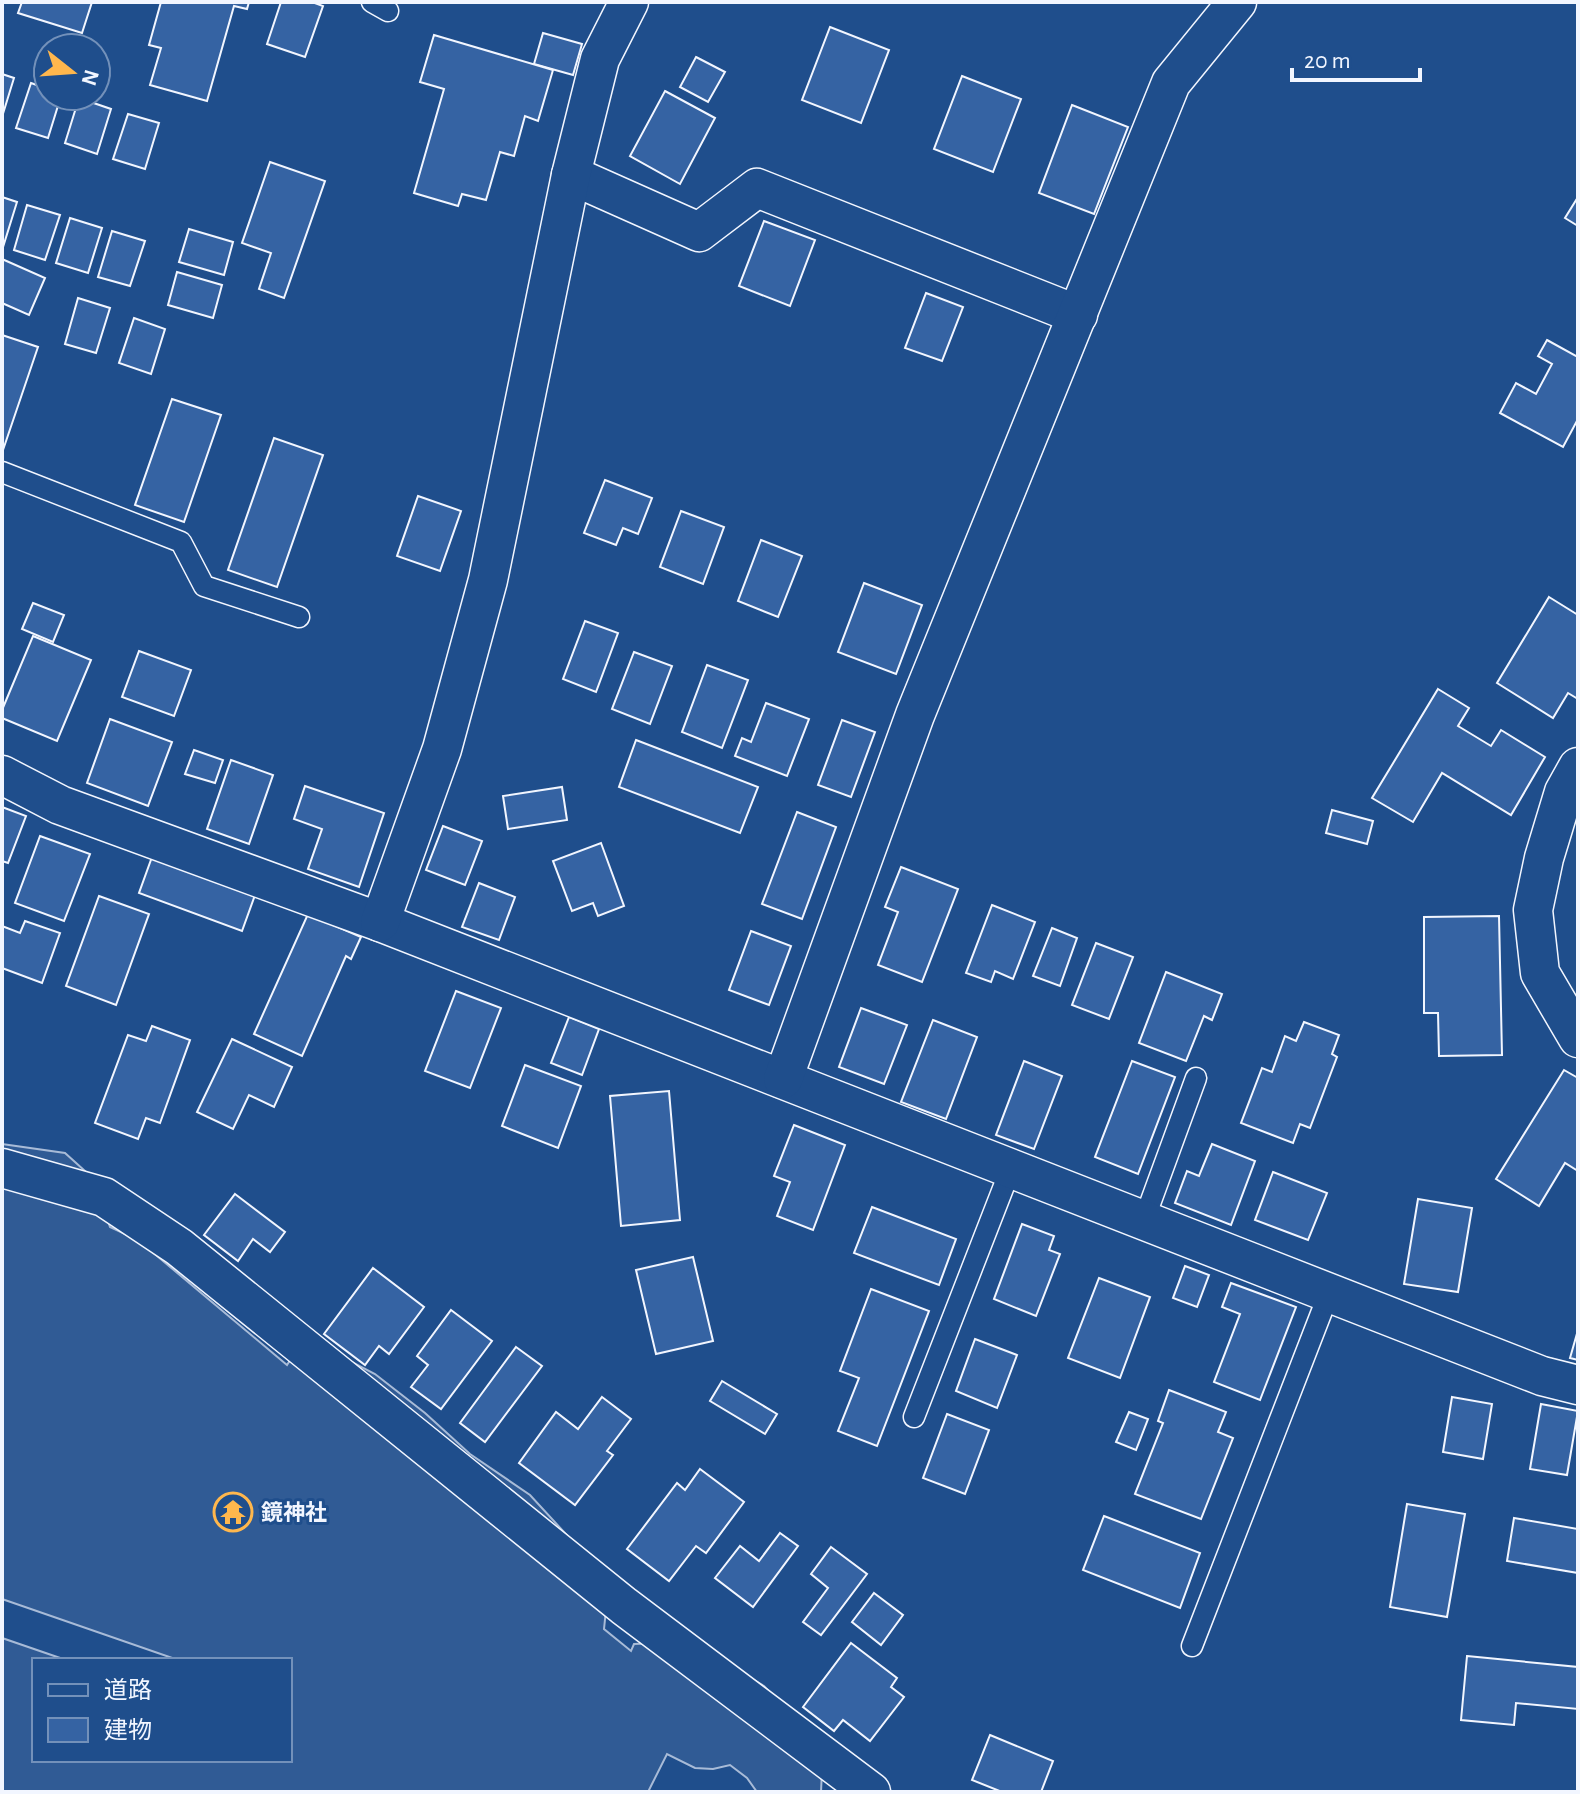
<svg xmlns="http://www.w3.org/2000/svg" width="1580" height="1794" font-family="'Alegreya Sans','Noto Sans JP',sans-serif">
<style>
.built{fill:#305b95;stroke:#a8bbd7;stroke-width:2}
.building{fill:#3563a3;stroke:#f2f6ff;stroke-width:2}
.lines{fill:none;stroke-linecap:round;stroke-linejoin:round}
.service-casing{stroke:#f2f6ff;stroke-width:23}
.minor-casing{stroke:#f2f6ff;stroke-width:41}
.service{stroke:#1f4e8c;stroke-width:20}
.minor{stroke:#1f4e8c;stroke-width:38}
.labels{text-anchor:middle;stroke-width:6;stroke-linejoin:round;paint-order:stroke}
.poi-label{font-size:22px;font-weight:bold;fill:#f2f6ff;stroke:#1f4e8c;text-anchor:start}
</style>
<rect width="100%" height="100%" fill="#1f4e8c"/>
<!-- built -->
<path class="built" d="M2,1144L65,1153L95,1180L110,1227L138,1240L287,1365L294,1354L329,1350L375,1374L425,1413L470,1454L530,1495L609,1581L604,1629L631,1651L634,1644L688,1642L764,1686L823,1749L821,1792H757L747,1778L730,1765L713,1769L695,1768L667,1754L648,1792H2V1638L66,1660H34V1760H290V1660H178L2,1599Z"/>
<!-- building -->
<g class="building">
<path d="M22,2H92L82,33L18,13Z"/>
<path d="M161,2H249L247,9L234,6L207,101L150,85L161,48L149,45Z"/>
<path d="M281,2H312L323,6L305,57L267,44Z"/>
<path d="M830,27L889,50L861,123L802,100Z"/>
<path d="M543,33L582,44L573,75L534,64Z"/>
<path d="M434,35L553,70L538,121L525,116L514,156L500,152L486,200L462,194L458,206L414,193L444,89L420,82Z"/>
<path d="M696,57L725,72L708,102L680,87Z"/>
<path d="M2,74L14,78L2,117Z"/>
<path d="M962,76L1021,99L993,172L934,149Z"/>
<path d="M31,83L48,89V96H61L48,138L16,128Z"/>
<path d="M665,91L715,118L680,184L630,156Z"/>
<path d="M79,98L111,109L97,154L65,143Z"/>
<path d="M1072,105L1128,127L1094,214L1039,193Z"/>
<path d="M128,114L159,123L145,169L113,159Z"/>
<path d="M270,162L325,181L284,298L259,289L271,253L242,243Z"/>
<path d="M2,197L17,202L3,247L2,246Z"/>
<path d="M1578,197V226L1565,218Z"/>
<path d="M27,205L60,215L45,260L14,250Z"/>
<path d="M70,218L102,228L88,273L56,263Z"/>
<path d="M764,221L815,240L790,306L739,286Z"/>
<path d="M189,229L233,242L224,275L179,262Z"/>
<path d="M112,231L145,241L130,286L98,277Z"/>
<path d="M2,259L45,278L29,315L2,303Z"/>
<path d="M177,272L222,285L213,318L168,305Z"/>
<path d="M926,293L963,307L942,361L905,348Z"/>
<path d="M78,298L110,308L96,353L65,344Z"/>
<path d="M134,318L165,329L151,374L119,363Z"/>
<path d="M2,335L38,347L3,450L2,449Z"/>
<path d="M1547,340L1578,357V419L1563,447L1500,413L1516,383L1536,394L1552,364L1538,356Z"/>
<path d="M172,399L221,415L184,522L135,505Z"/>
<path d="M274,438L323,455L277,587L228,570Z"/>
<path d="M605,480L652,498L638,534L623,528L616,545L584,533Z"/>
<path d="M418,496L461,511L440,571L397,556Z"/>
<path d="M681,511L724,527L703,584L660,567Z"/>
<path d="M761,540L802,556L778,617L738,601Z"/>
<path d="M864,583L922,605L896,674L838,652Z"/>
<path d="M1549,597L1578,615V699L1568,693L1553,718L1497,683Z"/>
<path d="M33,603L64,615L53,642L22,629Z"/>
<path d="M585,621L618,633L596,692L563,679Z"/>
<path d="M33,636L91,660L57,741L2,718V710Z"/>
<path d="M139,651L191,670L174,716L122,697Z"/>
<path d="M634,652L672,666L650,724L612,709Z"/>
<path d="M707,665L748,680L722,748L682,732Z"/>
<path d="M1438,689L1469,708L1458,726L1491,746L1501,730L1545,757L1511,815L1442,773L1413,822L1372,798Z"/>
<path d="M766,703L809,719L787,776L735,756L742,738L751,742Z"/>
<path d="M110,719L172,742L148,806L87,783Z"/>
<path d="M842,720L875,732L851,797L818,785Z"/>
<path d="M636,740L758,787L740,833L619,787Z"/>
<path d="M194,750L223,760L215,783L185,774Z"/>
<path d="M231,760L273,775L249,844L207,829Z"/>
<path d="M305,786L384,813L359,887L308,869L322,829L294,819Z"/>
<path d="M562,787L567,820L508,829L503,796Z"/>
<path d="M2,807L26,816L8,863L2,861Z"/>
<path d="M1332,810L1373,821L1367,844L1326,833Z"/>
<path d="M797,812L836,827L802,919L762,904Z"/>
<path d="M443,826L482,841L465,885L426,870Z"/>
<path d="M40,836L90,854L64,921L15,903Z"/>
<path d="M601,843L624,906L598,916L593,903L572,911L553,861Z"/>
<path d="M152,857L255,895L242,931L139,893Z"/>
<path d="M901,867L958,889L922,982L878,965L898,912L885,907Z"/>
<path d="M479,883L515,897L499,940L462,927Z"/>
<path d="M99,896L149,914L116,1005L66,986Z"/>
<path d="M992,905L1035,922L1013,979L995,971L991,982L966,973Z"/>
<path d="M308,914L361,937L351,959L346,956L302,1056L254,1034Z"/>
<path d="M1499,916L1502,1055L1439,1056L1438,1013H1424V917Z"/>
<path d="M25,921L60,933L42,983L2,968V926L20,933Z"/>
<path d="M1052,928L1077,938L1060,986L1033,976Z"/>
<path d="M751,931L791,946L769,1005L729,990Z"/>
<path d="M1096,943L1133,957L1109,1019L1072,1005Z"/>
<path d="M1166,972L1222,994L1212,1020L1204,1016L1186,1061L1139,1043Z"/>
<path d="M456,991L501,1008L470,1088L425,1071Z"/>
<path d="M861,1008L907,1025L884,1084L839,1067Z"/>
<path d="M569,1017L599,1029L582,1075L551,1063Z"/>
<path d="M933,1020L977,1037L946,1119L901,1102Z"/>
<path d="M1304,1022L1339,1035L1332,1054L1337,1057L1310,1128L1300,1124L1293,1143L1241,1123L1262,1068L1272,1072L1285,1036L1296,1041Z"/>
<path d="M152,1026L190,1040L160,1123L146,1118L138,1139L95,1123L128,1035L146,1041Z"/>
<path d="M232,1039L292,1067L274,1107L249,1095L233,1129L197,1112Z"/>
<path d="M1024,1061L1062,1076L1034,1149L996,1135Z"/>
<path d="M1132,1061L1175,1077L1138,1174L1095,1157Z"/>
<path d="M525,1065L581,1086L558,1148L502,1126Z"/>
<path d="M1564,1070L1578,1078V1171L1565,1163L1539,1206L1496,1179Z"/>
<path d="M669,1091L680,1220L621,1226L610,1096Z"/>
<path d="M794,1125L845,1145L813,1230L777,1216L790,1182L774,1176Z"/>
<path d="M1212,1144L1255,1161L1231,1225L1175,1203L1187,1171L1199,1176Z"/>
<path d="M1273,1172L1327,1193L1308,1240L1255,1220Z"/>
<path d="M235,1194L285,1232L270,1252L253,1239L238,1261L204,1235Z"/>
<path d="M1418,1199L1472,1208L1458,1292L1404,1284Z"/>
<path d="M872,1207L956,1239L939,1285L854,1253Z"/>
<path d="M1022,1224L1054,1236L1049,1250L1060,1254L1036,1316L994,1299Z"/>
<path d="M693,1257L713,1341L656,1354L636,1270Z"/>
<path d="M1185,1266L1209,1275L1197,1307L1173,1298Z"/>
<path d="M373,1268L424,1307L389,1354L379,1346L365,1365L324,1334Z"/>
<path d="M1099,1278L1150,1297L1120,1378L1068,1358Z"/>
<path d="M1231,1283L1296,1307L1260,1400L1214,1382L1240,1314L1222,1307Z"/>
<path d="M871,1289L929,1311L877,1446L838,1431L859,1378L840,1371Z"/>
<path d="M451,1310L492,1341L441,1409L411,1387L428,1365L417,1356Z"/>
<path d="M1578,1330V1360L1570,1358Z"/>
<path d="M975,1339L1017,1355L997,1408L956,1391Z"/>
<path d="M516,1347L542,1366L485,1442L460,1423Z"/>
<path d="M722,1381L777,1414L765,1434L710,1401Z"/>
<path d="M1169,1390L1226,1412L1218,1432L1233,1438L1201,1519L1135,1494L1163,1423L1158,1421Z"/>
<path d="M602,1397L631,1419L607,1451L613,1455L575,1505L519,1463L556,1412L578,1429Z"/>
<path d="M1452,1397L1492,1404L1483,1459L1443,1452Z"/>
<path d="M1541,1404L1578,1411L1567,1475L1530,1469Z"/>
<path d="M1129,1412L1148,1419L1136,1450L1116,1442Z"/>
<path d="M947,1414L989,1430L965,1494L923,1478Z"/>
<path d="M700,1469L744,1502L706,1553L696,1546L669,1581L627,1549L677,1483L685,1490Z"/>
<path d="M1407,1504L1465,1514L1447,1617L1390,1607Z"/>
<path d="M1104,1516L1200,1553L1180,1608L1083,1570Z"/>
<path d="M1514,1518L1578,1529V1573L1507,1561Z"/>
<path d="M780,1533L798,1546L753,1607L715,1578L740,1546L759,1561Z"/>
<path d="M831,1547L867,1574L821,1635L803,1622L828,1588L811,1574Z"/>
<path d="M874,1593L903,1615L881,1645L852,1622Z"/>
<path d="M851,1643L897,1678L891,1687L904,1697L870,1741L843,1720L834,1731L803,1707Z"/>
<path d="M1467,1656L1578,1667V1709L1516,1703L1514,1725L1461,1720Z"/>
<path d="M990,1735L1053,1761L1041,1792H1002L972,1780Z"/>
</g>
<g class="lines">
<defs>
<g id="service">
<path d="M372,2L388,11"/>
<path d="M2,472L181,542L204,586L299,617"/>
<path d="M1144,1220L1196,1078"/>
<path d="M914,1417L1011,1168"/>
<path d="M1192,1646L1329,1293"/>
</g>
<g id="minor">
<path d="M571,175L699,232L757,188L1078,315"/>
<path d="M1578,767L1564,792L1544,858L1533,910L1540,973L1578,1038"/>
<path d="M2,775L60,805L380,922L1542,1376L1578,1385"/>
<path d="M380,922L442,749L488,580L571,175L600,59L629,2"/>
<path d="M783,1079L915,715L1171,83L1237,2"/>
<path d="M2,1168L104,1197L179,1247L624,1606L871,1792"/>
</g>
</defs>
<!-- service casing -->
<use href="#service" class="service-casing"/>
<!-- minor casing -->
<use href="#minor" class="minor-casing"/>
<!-- service -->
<use href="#service" class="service"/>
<!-- minor -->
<use href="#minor" class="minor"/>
</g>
<!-- icons -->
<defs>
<symbol id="temple-ring" viewBox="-11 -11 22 22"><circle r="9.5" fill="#1f4e8c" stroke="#ffb74d" stroke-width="1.5"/><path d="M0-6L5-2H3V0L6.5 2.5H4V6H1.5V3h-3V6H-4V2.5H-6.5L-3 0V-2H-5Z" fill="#ffb74d"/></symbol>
</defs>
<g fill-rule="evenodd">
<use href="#temple-ring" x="211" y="1490" width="44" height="44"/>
</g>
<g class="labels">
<!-- poi labels -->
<g class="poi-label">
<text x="261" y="1520">鏡神社</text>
</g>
</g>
<!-- border -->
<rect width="1580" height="1794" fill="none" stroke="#f2f6ff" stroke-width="8"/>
<!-- legend -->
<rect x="32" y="1658" width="260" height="104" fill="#1f4e8c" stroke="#7391ba" stroke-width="2"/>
<rect x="48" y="1684" width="40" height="12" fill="#1f4e8c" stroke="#7391ba" stroke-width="2"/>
<text x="104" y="1698" font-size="24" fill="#f2f6ff">道路</text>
<rect x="48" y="1718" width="40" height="24" fill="#3563a3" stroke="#7391ba" stroke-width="2"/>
<text x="104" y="1738" font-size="24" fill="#f2f6ff">建物</text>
<!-- north arrow -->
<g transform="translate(72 72) rotate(107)"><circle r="38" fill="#1f4e8c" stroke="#7391ba" stroke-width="2"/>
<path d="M0-6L14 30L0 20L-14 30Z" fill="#ffb74d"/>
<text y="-12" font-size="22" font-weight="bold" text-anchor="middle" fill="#f2f6ff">N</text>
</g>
<!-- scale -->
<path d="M1292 68v12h128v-12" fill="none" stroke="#f2f6ff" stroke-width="4"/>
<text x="1304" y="68" font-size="24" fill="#f2f6ff" stroke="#1f4e8c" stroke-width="6" paint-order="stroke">20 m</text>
</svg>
